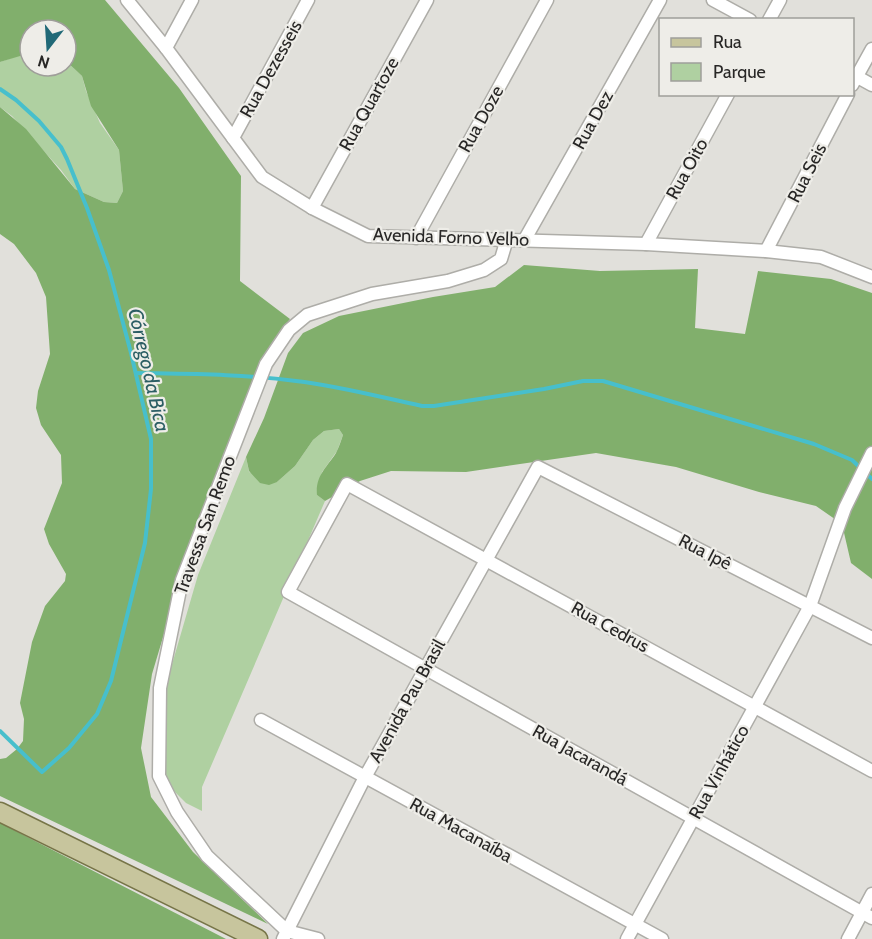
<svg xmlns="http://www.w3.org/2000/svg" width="872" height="939" font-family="Cabin,sans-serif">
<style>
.green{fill:#afd0a1}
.forest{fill:#81af6c}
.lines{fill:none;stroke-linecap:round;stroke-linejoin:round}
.stream{stroke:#47bfcc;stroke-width:4}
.street-casing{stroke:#aeada8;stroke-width:15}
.primary-casing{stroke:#777548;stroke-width:21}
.street{stroke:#fff;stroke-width:12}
.primary{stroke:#c7c59d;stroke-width:18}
.labels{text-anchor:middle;stroke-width:4.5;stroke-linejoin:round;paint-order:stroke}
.street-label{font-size:18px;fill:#282726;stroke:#eeede8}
.water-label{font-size:20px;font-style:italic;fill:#2c5e64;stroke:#eeede8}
</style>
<rect width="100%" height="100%" fill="#e1e0db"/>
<!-- green -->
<g class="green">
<path d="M26,53H30V66H66V61L82,76L86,91L100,123L119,150L123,191L117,203L104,202L75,189L61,170L12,116L0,107V62Z"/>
<path d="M339,429L343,435L337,451L322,472L317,495L325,501L202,787V811L186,803L168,785L161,745L166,685L198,575L246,457L249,472L277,482L295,466L313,440L324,431Z"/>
</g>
<!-- forest -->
<g class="forest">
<path d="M0,0H105L179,88L241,176L240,281L290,319L277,337L167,624L152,674L141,748L151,797L193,852L268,924L0,796V759L6,758L17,749L23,741L24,719L20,703L32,642L45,606L65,581L66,574L49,544L44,529L62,483L61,455L41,425L36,408L38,391L50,354L46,297L36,273L14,244L0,234V107L26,129L75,189L104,202L117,203L123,191L119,150L91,106L82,76L66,61V30H30V53L0,62Z"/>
<path d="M524,265L600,271L698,269L695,328L745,334L758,271L831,279L872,293V579L851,563L842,524L816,506L759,492L676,467L596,453L466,472L391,471L360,481L325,501L317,495C315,476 327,467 336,453C339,447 341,441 343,435L339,429L324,431L313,440L295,466L277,482L269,485L260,483L249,471L246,457L264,418L288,353L303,333L339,316L433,297L495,287Z"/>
<path d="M0,823L226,939H0Z"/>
</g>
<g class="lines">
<!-- stream -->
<g class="stream">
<path d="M0,89L16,100L39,121L61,147L67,159L87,208L109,270L131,353L151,439V489L145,543L111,681L97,714L69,748L42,772L0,731"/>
<path d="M136,373C189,374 243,374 296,381C339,386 380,397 422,406H434L544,389L583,381H603L814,444L852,460L872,479"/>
</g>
<defs>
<g id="street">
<path d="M127,0L166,48L262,177L312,208L368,236L646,244L766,251L821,257L872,277"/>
<path d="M713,0L750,20"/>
<path d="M769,20L780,0"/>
<path d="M166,48L192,0"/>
<path d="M852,74L872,85"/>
<path d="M852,85L872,49"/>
<path d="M233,138L308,0"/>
<path d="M312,208L427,0"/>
<path d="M416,238L547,0"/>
<path d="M525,239L660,0"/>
<path d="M646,244L728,94"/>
<path d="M766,251L848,94"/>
<path d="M261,720L662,939"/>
<path d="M872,771L347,484L288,592L872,918"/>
<path d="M283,939L365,777L538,467L872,638"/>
<path d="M318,939L287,931L207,856L177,812L159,776L160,688L182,580L266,364L289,330L307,315L372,294L448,281L484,270L501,259L507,239"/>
<path d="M627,939L810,606L845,508L872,453"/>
<path d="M848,939L872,894"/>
</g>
<path id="primary" d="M0,812L258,939"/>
</defs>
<!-- street casing -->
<use href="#street" class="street-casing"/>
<!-- primary casing -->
<use href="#primary" class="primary-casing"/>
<!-- street -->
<use href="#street" class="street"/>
<!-- primary -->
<use href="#primary" class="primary"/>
</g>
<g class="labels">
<!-- street labels -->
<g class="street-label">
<text transform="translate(271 69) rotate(-61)" y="6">Rua Dezesseis</text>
<text transform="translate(369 104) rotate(-61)" y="6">Rua Quartoze</text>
<text transform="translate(481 119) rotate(-61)" y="6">Rua Doze</text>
<text transform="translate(593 120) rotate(-61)" y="6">Rua Dez</text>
<text transform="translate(687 169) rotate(-61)" y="6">Rua Oito</text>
<text transform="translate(807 173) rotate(-63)" y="6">Rua Seis</text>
<text transform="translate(451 237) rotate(2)" y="6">Avenida Forno Velho</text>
<text transform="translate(205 525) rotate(-70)" y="6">Travessa San Remo</text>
<text transform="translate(705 552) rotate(27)" y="6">Rua Ipê</text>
<text transform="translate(610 627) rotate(29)" y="6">Rua Cedrus</text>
<text transform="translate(407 701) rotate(-61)" y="6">Avenida Pau Brasil</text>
<text transform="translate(580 755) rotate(29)" y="6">Rua Jacarandá</text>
<text transform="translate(719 772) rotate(-61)" y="6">Rua Vinhático</text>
<text transform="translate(461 830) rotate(29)" y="6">Rua Macanaíba</text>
</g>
<!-- water labels -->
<g class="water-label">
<text transform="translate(149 370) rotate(77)" y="7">Córrego da Bica</text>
</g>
</g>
<!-- legend -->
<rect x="659" y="18" width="195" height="78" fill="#eeede8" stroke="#9f9e9a" stroke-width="1.5"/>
<rect x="671" y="38" width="30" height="9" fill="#c7c59d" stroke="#9f9e9a" stroke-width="1.5"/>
<text x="713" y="48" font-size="18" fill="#282726">Rua</text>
<rect x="671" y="63" width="30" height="18" fill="#afd0a1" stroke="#9f9e9a" stroke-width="1.5"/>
<text x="713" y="78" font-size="18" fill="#282726">Parque</text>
<!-- north arrow -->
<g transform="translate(48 48) rotate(197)"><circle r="28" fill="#eeede8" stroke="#9f9e9a" stroke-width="1.5"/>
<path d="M0-4.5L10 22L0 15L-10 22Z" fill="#216977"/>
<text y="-9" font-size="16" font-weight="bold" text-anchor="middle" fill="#282726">N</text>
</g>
</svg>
